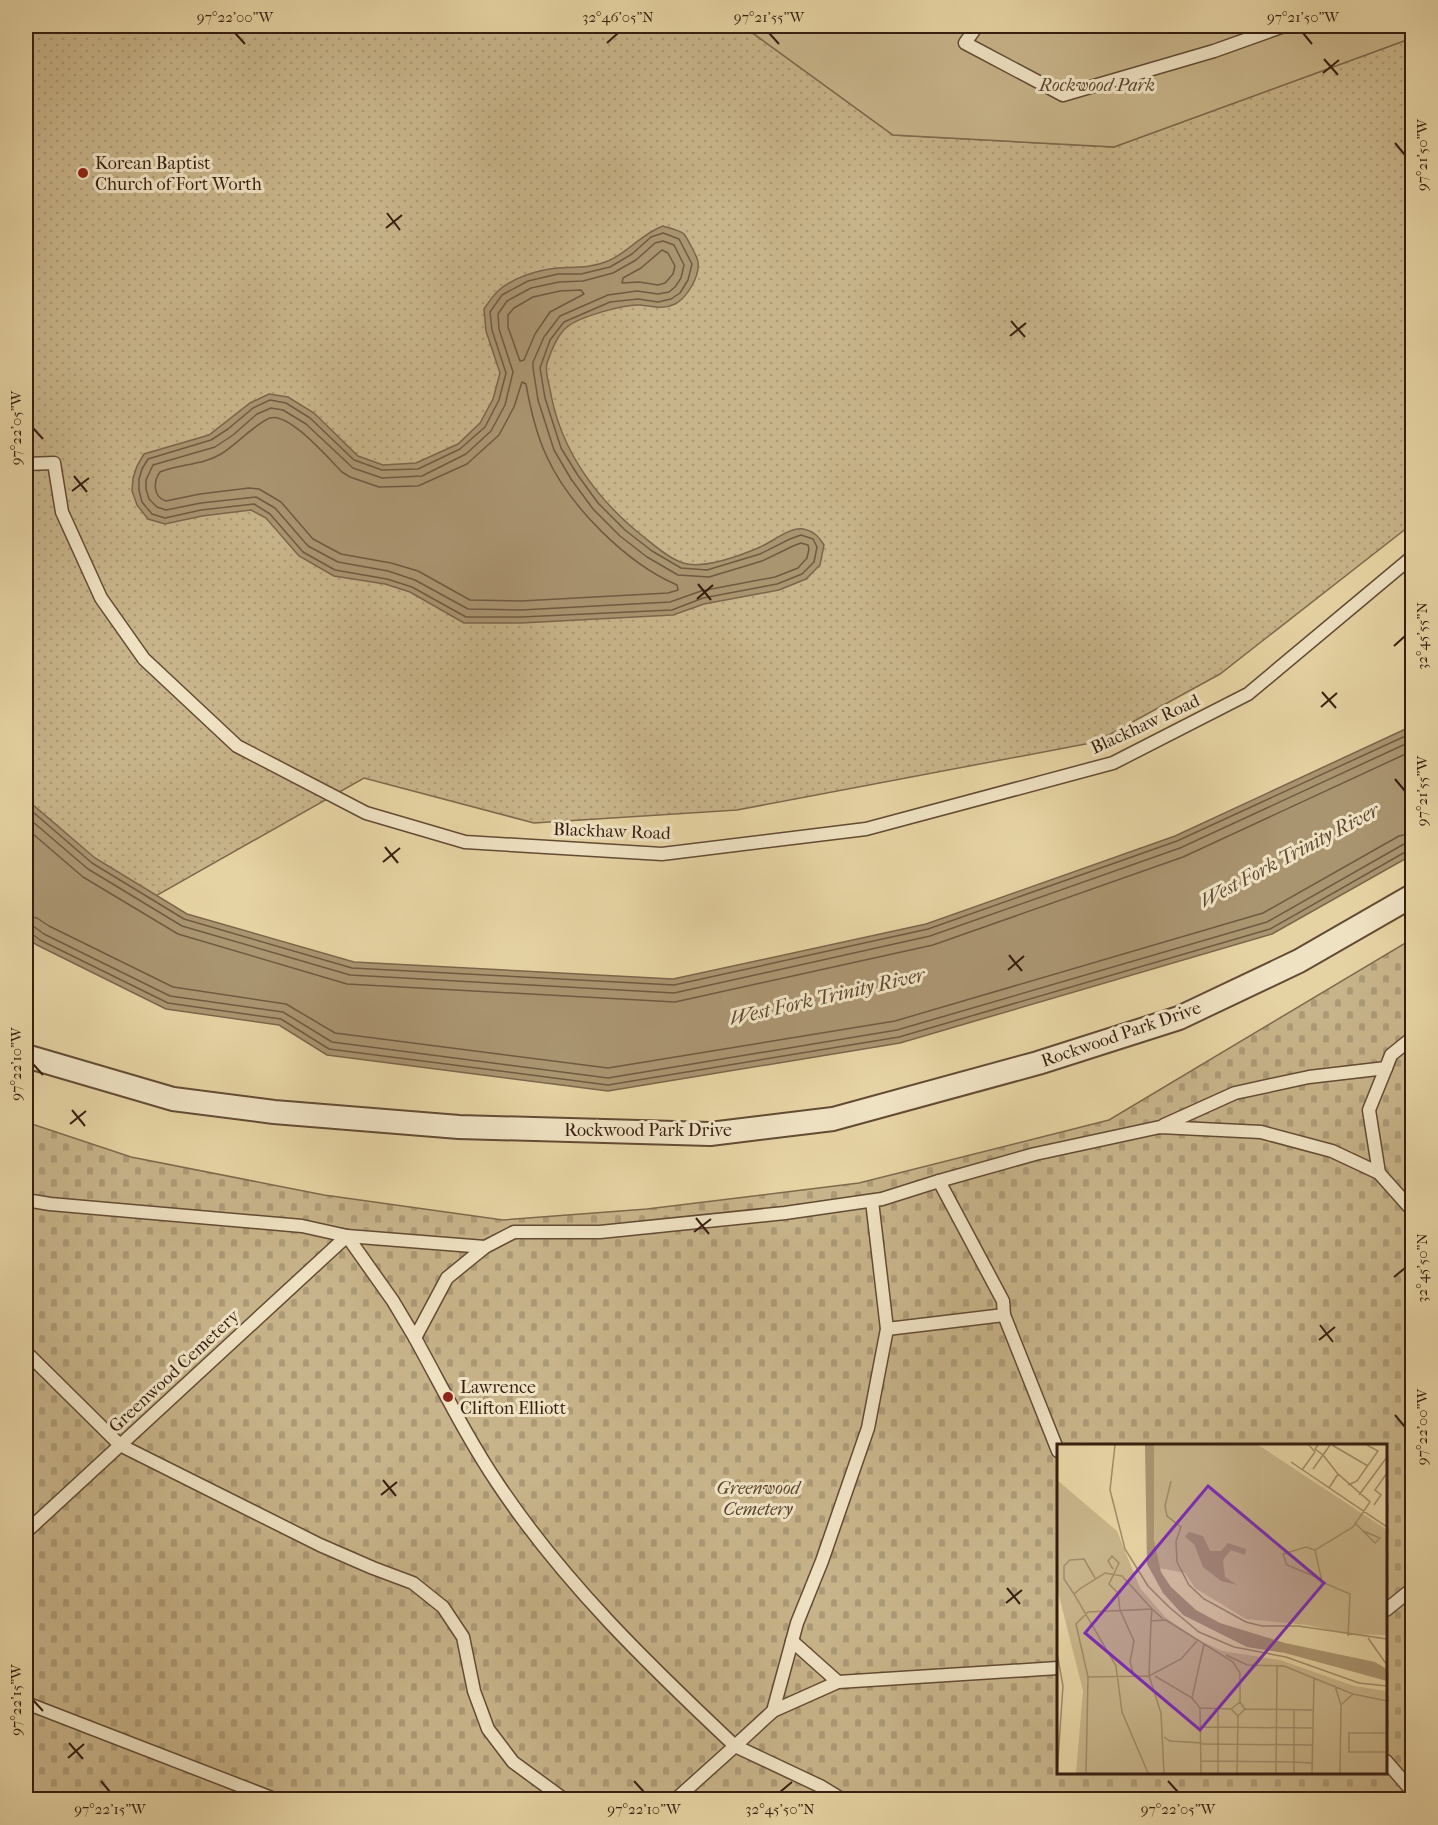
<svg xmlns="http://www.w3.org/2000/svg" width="1438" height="1825" font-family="'IM FELL French Canon',serif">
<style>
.grass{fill:url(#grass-dots);stroke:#7f694c;stroke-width:1.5}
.cemetery{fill:url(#cemetery-stones);stroke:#7f694c;stroke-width:1.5;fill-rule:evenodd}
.park{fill:#c8b48a;stroke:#7f694c;stroke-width:1.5}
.water{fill:#aa9571;stroke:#7c654a;stroke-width:1.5}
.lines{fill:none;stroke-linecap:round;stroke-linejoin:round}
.shore{stroke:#705a40;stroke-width:1.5}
.service-casing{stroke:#624b34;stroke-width:15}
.minor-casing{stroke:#624b34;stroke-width:26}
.service{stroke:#efe2c3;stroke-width:12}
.minor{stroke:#efe2c3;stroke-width:22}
.ticks{fill:none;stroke:#361e0f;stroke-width:2}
.poi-dot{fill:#8f2418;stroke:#efe2c3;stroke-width:2}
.labels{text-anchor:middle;stroke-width:6;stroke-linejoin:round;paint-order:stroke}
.park-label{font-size:18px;font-style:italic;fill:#5a442e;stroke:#efe2c3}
.poi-label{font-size:18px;fill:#361e0f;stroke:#efe2c3;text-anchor:start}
.street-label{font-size:18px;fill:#361e0f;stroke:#efe2c3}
.water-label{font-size:20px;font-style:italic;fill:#5f4831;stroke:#efe2c3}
.inset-road{fill:none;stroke:#a08b68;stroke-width:1.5}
.view{fill:#7b2cbf;fill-opacity:0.15;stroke:#7b2cbf;stroke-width:3}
.inset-edge{fill:none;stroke:#361e0f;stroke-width:3}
.neatline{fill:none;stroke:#361e0f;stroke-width:2}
.ticks-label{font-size:15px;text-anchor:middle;fill:#361e0f}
</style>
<defs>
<pattern id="grass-dots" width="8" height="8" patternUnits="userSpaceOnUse" patternTransform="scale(1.5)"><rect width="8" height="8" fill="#c8b48a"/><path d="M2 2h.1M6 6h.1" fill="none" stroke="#ac9a76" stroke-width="1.8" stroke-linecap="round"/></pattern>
<pattern id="cemetery-stones" width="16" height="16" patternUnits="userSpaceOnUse" patternTransform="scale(1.5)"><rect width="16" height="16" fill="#c8b48a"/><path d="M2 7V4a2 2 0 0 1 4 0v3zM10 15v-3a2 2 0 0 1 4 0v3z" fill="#ac9a76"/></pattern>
</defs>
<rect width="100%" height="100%" fill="#e6d3a3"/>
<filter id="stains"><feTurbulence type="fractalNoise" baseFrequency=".00333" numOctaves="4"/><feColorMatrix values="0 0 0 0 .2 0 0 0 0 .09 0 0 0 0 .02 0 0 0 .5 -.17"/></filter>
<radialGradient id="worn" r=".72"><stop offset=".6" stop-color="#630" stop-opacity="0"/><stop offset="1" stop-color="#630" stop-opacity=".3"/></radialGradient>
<!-- grass -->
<path class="grass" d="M26,26H743L893,135L1114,147L1412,38V524L1220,674L1096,742L737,810L534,823L364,778L147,901L26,827Z"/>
<!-- cemetery -->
<path class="cemetery" d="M1412,939V1799L26,1800V1122L131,1157L324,1195L503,1220L647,1209L859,1183L1109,1120ZM1058,1446H1386V1772H1058Z"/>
<!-- park -->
<path class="park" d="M743,26H1412V38L1114,147L893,135Z"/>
<!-- water -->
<g class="water">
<path d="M663,226C669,228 679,230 684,234C687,238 698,258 698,262C700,276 687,298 675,304C663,310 652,306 640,305C624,304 579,317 567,327C557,335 551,352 547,363C545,371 548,381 550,389C560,451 598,501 645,538C656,547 670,559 683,563C703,569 739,556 758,548C771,543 789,527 803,529C814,531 819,537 824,545L820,565L806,579L779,590L704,604L673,615L521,623H464L410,592L385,584L334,576L299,556L266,518L251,510L202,516L165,524L148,519L137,505L132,491L133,478L137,466L144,454L209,435L250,403L269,394L288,397L314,413L358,456L383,465L416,463L458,444L480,423L493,399L500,373L486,331L484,309C488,303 493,296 498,291C513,277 539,270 558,268C575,267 592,268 608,261C629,252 641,234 663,226Z"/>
<path d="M1412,726V855L1272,934L900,1043L608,1091L327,1055L279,1025L166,1009L37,945L26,937V799L95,858L187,914L354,962L673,979L926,924L1175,836Z"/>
</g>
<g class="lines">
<!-- shore -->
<g class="shore">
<path d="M663,233L679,239L692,264L688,280L680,293L671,299L658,302L638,299L610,302L564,322L550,340L540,368L545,398L561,448L577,474L598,503L625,530L652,551L681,568L707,570L760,554L790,539L801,535L813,539L817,547L814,562L802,574L777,584L703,598L672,610L521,617H466L412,587L387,579L335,570L303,552L270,514L254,504L201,510L165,518L152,514L142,502L139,490V479L142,469L148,459L211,440L228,429L253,408L270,400L286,403L310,418L354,460L382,470L418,469L460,449L485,427L499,400L506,373L492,330L490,312L502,295L528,281L558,274H581L610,267L632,254L651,237Z"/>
<path d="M663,241L674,245L684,265L681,278L675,287L669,292L658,294L637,291L608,295L560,316L544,337L533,362V368L538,400L554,450L571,479L593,509L620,536L647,557L678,575L709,577L762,561L793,546L801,543L808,545L809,549L807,558L798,568L775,577L701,591L670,602L521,610L468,609L415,580L388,571L338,562L308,546L275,508L256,497L201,503L166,510L157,507L149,499L146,489V480L153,465L215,447L233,435L257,414L271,408L283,410L306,424L353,468L382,478L422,476L466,454L491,431L505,405L513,372L499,329L498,314L507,301L531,288L559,282L583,281L613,273L636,260L655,243Z"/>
<path d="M662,250L668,253L675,266L673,274L665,283L658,285L639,282L622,283L623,278L641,268Z"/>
<path d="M560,291L581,290L584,294L550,312L535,334L524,360L520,361L508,327V315L514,308L533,297Z"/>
<path d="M522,382L526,384C530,407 536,433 546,455C569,506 626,563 677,585L678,590L668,593L521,601L470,600L418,571L391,563L341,554L313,539L281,502L259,489L249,488L200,494L166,501C153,497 153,482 160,472C179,464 203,465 221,454C236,445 256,423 270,418C289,412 329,459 342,472L350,477L379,487L418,486L467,464L499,435L514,407Z"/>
<path d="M26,806L92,863L184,919L352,968L674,985L928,929L1177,841L1412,733"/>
<path d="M26,816L88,869L182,926L350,975L674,993L930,936L1180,848L1412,741"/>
<path d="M26,828L83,877L178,934L347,984L675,1002L933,945L1183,857L1412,751"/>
<path d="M26,916L37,918L49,926L173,987L286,1004L335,1033L608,1068L895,1021L1263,913L1399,836L1412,833"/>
<path d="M26,925L33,926L44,934L170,996L283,1012L332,1042L608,1078L897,1030L1267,922L1404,844L1412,842"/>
<path d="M26,932L31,933L40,940L168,1003L281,1019L329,1049L608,1085L899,1037L1270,929L1407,851L1412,850"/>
</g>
<defs>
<g id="service">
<path d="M977,26L965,43L1063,95L1214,51L1284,26"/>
<path d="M26,464L54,463L62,512L101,598L144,659L237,746L366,813L465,842L662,854L866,829L1113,763L1248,694L1412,557"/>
<path d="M1164,1125L1235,1093L1309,1077L1386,1068L1391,1055L1412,1038"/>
<path d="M1379,1173L1369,1110L1386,1068"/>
<path d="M939,1181L1003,1301L1004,1315L1058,1451"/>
<path d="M26,1200L50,1204L302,1226L347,1236L393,1301L415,1338L447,1278L485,1247L514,1232H600L785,1213L882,1199L939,1181L1035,1154L1160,1127L1261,1132L1332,1151L1379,1173L1412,1210"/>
<path d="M887,1329L1004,1315"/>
<path d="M415,1338C442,1387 467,1438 498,1484C564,1583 649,1665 735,1746L773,1711L797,1623L822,1561L868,1428L887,1329L872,1201"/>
<path d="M26,1352L120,1445L320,1545L373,1568L413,1583L443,1607L463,1637L474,1691L488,1729L513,1762L565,1800"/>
<path d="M26,1532L347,1236L485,1247"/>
<path d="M1386,1610L1412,1589"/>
<path d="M792,1641L838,1682"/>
<path d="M26,1703L277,1800"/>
<path d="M773,1711L838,1682L1058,1668"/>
<path d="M1386,1761L1412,1791"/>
<path d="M675,1800L735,1746L820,1786L843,1800"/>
</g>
<path id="minor" d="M26,1056L173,1099L274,1112L459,1127L710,1134L833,1119L1038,1063L1179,1018L1299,961L1412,896"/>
</defs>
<!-- service casing -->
<use href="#service" class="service-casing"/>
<!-- minor casing -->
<use href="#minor" class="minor-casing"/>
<!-- service -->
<use href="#service" class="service"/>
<!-- minor -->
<use href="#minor" class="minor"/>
</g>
<!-- ticks -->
<path class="ticks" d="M235,33L245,44M769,33L779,44M1303,33L1312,44M607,43L618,33M1324,59L1338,75M1323,73L1339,60M1395,143L1405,155M387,213L400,230M386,228L402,215M1011,321L1025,337M1010,336L1026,323M33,428L43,439M74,476L87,492M72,491L89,478M698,584L711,600M697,599L713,585M1394,646L1405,636M1322,692L1336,708M1321,707L1337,693M1395,779L1405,791M385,847L398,863M383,862L400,848M1009,955L1022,971M1008,970L1024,956M33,1064L43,1075M72,1110L85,1126M70,1124L86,1111M696,1218L709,1234M694,1232L711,1219M1394,1277L1405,1268M1320,1325L1333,1342M1319,1340L1335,1327M1395,1415L1405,1427M383,1480L396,1496M381,1495L397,1482M1007,1588L1020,1604M1006,1603L1022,1590M33,1700L43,1711M69,1743L83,1759M68,1758L84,1744M101,1781L110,1792M634,1781L644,1792M1168,1781L1178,1792M780,1792L792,1782"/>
<!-- markers -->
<g class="poi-dot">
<circle cx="83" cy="173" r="6"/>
<circle cx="448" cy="1397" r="6"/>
</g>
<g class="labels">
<!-- park labels -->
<g class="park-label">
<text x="1097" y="91">Rockwood Park</text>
<text x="758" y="1494">Greenwood<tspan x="758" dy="21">Cemetery</tspan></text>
</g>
<!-- poi labels -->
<g class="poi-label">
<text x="95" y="169">Korean Baptist<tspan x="95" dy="21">Church of Fort Worth</tspan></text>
<text x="460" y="1393">Lawrence<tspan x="460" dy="21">Clifton Elliott</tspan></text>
</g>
<!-- street labels -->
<g class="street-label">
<text transform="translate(1145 724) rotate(-25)" y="6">Blackhaw Road</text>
<text transform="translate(612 831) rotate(2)" y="6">Blackhaw Road</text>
<text transform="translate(1121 1034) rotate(-19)" y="6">Rockwood Park Drive</text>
<text x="648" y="1136">Rockwood Park Drive</text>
<text transform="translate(174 1371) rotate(-43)" y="6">Greenwood Cemetery</text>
</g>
<!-- water labels -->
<g class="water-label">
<text transform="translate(1289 855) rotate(-28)" y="7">West Fork Trinity River</text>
<text transform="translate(827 996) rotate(-13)" y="7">West Fork Trinity River</text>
</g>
</g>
<!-- overview -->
<g transform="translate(1057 1444)">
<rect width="330" height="330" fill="#e6d3a3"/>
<path d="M97,1H201L206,4L205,77L271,143L290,151V190L250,181L189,175L138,144L128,129L102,124L96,108Z" fill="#c8b48a"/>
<path d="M0,36L60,87L83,144L109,174L140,195L165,207L223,216L297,242L330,247V329H19L26,247L0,144Z" fill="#c8b48a"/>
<path d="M206,4L330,86V191L290,190V151L231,129L214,113L205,77Z" fill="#c8b48a"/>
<path d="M88,1H97V96L104,128L114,143L139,166L163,179L228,199L318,218L330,225V237L228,209L190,203L126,171L106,149L90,120ZM132,88L146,92L153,107H164L171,99L189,105L188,111L174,106L166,116L168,133L180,141L164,137L146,123L137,100L128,93Z" fill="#aa9571"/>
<path class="inset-road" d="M58,1L53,46L68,105L91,142L112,163L142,188L177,203L229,213L302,239L330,242M273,1L266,11L281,30M275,1L311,22M234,18L330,83M256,25L266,11L258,5L261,1M245,26L258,8L252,1M114,37L108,62L110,72L124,83L119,97L120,118L132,141L147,155L189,178L205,182H241L330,195M291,41L300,37L321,7L310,1M272,44L281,30L313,58L296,83L258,106L265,138L293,150L291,192M302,51L330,13M317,61L324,51L318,46L330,29M299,80L318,99L323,94L306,87M258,106L249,103L226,110L230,121L264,135M56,125L51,117L55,112L62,119L52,140L61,149L63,166L77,197L73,218L77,232M17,150L7,135V122L13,116L27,115L38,134M94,177L92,232L124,215L140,197M311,194L330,221M0,209L6,242L0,329M169,211L190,221L227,222L296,250L330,257M98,232L135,254M31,233L92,232L104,269L107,329M278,242L284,261L296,250M143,264L174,265L181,272L188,265L183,258L174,265M188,265L256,266M144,283L255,284M330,289H292V308H330M107,293L113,297L145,299M145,300L255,301M144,317L237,318V266M29,329L31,233L19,180L31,168L95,165L106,175M91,329L65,268L59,222L17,150L24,144L48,129L65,132L95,165L94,177L109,176L176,218L183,229V258M144,329L143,264L135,254L147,200M161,329V265M180,329L181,272M219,329L220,222M237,329V318L255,319M255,329L257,234M283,329L284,261"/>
<path class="view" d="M151,42L267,139L143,286L28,189Z"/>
<rect width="330" height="330" class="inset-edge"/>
</g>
<!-- margin -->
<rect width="1438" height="1825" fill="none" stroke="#e6d3a3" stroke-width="66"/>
<rect x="33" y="33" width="1372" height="1759" class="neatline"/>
<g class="ticks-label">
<text x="235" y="22">97°22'00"W</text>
<text x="618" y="22">32°46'05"N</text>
<text x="769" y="22">97°21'55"W</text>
<text x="1303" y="22">97°21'50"W</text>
<text transform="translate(1422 155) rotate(-90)" y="5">97°21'50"W</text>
<text transform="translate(16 428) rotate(-90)" y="5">97°22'05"W</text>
<text transform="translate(1422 636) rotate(-90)" y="5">32°45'55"N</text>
<text transform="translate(1422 791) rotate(-90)" y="5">97°21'55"W</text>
<text transform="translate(16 1064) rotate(-90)" y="5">97°22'10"W</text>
<text transform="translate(1422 1268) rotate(-90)" y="5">32°45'50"N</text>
<text transform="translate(1422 1427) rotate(-90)" y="5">97°22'00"W</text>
<text transform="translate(16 1700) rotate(-90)" y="5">97°22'15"W</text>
<text x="110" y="1814">97°22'15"W</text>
<text x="644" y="1814">97°22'10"W</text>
<text x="780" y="1814">32°45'50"N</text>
<text x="1178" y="1814">97°22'05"W</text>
</g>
<rect width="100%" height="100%" filter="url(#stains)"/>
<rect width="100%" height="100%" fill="url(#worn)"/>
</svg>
